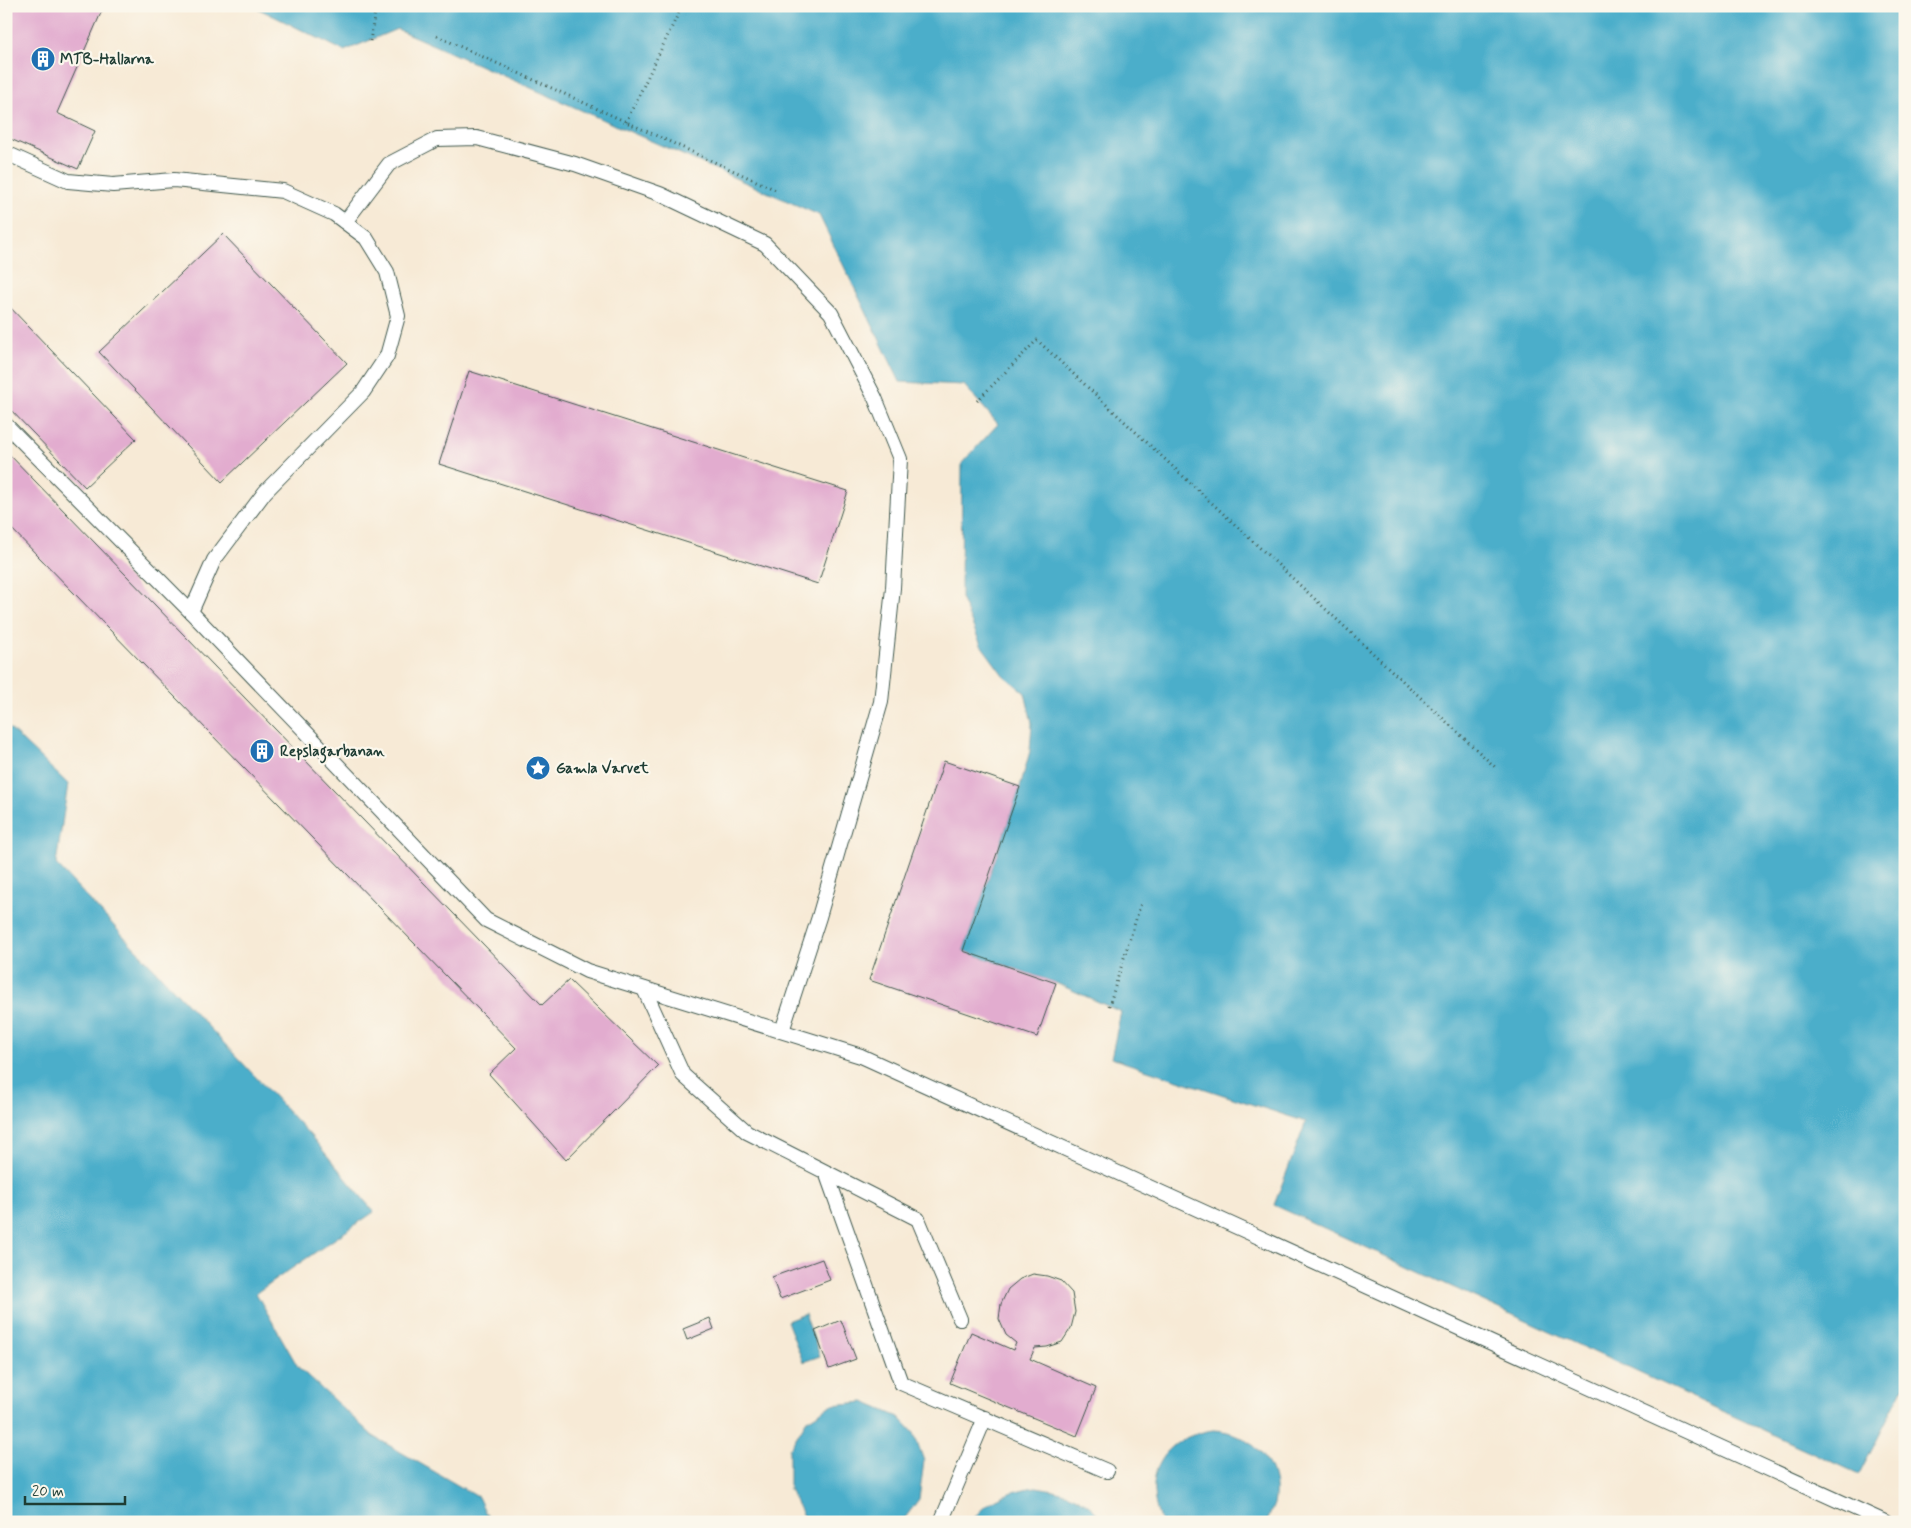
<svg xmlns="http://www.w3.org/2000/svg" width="1911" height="1528" font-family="Mynerve,sans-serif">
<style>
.water{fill:#4baeca;stroke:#35767f}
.building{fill:#e2accf}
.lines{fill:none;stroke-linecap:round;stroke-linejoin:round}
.lane-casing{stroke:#3f574c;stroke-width:16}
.path{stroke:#3f574c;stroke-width:3;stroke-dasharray:1 4;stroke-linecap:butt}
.lane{stroke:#fff;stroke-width:14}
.labels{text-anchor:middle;stroke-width:4.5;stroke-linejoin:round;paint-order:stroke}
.poi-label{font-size:15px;font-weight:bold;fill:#1f3d34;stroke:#fbf7ec;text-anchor:start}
</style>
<rect width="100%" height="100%" fill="#fbf7ec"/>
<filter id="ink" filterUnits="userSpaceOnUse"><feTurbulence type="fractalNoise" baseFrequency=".02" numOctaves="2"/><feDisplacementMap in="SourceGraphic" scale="10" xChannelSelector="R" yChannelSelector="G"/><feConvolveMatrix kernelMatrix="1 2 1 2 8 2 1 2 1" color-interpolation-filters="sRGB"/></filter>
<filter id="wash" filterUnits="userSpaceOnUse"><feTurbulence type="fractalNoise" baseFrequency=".0096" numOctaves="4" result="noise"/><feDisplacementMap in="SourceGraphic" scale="20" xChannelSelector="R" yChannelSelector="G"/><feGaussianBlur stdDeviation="1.12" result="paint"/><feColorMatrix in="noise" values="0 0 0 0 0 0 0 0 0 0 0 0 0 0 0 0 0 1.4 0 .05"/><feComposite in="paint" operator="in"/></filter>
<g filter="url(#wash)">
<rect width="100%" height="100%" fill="#f7ead6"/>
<!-- water -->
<g class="water">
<path d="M253,6H1905V1384L1859,1474L1274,1205L1306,1122L1111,1058L1121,1012L1056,983L963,951L1020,787L1030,751L1032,723L1025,693L1003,675L981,645L961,598L962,463L998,424L964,385L900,382L819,215L397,29L344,51Z"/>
<path d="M6,725L68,784L56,864L311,1136L374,1212L256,1293L298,1367L373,1436L478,1497L490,1522H6Z"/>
<path d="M805,1314L820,1356L803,1362L787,1321Z"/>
<path d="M864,1402L899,1417L914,1433L924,1461L919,1499L902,1522H812L803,1516L789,1489V1450L806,1421L831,1405Z"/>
<path d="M1213,1430C1251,1431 1282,1465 1274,1504C1272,1510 1269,1516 1267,1522H1161C1142,1473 1162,1438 1213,1430Z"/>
<path d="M1036,1487C1068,1492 1083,1496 1105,1522H972C984,1500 1013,1490 1036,1487Z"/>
</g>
<g id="blocks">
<!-- building -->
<g class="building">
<path d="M6,6H104L57,113L95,131L78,169L6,137Z"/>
<path d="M223,234L347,363L222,482L99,352Z"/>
<path d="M6,303L136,439L85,487L6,405Z"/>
<path d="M469,371L848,491L818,584L439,464Z"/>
<path d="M6,451L542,1005L569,980L658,1066L566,1160L489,1074L516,1048L6,523Z"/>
<path d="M944,761L1020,787L963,951L1056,983L1037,1037L869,980Z"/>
<path d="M822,1259L830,1280L780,1299L772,1277Z"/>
<path d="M1033,1274L1047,1276L1061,1281L1072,1293L1075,1312L1071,1328L1062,1342L1047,1347L1035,1348L1030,1359L1096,1388L1077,1436L950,1383L971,1332L1013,1350L1016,1343L1006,1335L999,1319L1001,1304L1008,1289L1020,1279Z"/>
<path d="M710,1318L714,1329L687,1340L683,1329Z"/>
<path d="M841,1320L856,1359L829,1369L815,1331Z"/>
</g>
</g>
</g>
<g filter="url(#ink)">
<use href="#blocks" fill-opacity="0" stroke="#3f574c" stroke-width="1"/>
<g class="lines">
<defs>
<g id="lane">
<path d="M6,153L68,181L113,185L174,180L283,191L334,214L366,238L387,272L398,316L387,356L363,392L265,492L214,560L191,612"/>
<path d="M345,222L389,164L437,139L477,138L575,164L660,194L765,244L831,313L875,398L900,459L893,588L881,702L819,917L782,1031"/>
<path d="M6,425L191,612L486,920L587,971L861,1056L1885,1522"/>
<path d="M644,989L683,1075L747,1132L918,1219L960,1319"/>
<path d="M827,1175L901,1383L1107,1471"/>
<path d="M941,1522L985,1418"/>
</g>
</defs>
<!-- lane casing -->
<use href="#lane" class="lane-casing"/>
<!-- path -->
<g class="path">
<path d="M437,36L776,190"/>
<path d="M370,41L376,6"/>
<path d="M626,122L682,6"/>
<path d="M977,401L1037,340L1495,767"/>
<path d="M1109,1006L1141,903"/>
</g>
<!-- lane -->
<use href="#lane" class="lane"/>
</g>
</g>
<!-- icons -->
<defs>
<symbol id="building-disc" viewBox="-11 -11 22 22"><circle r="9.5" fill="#1f6fb2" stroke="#fbf7ec"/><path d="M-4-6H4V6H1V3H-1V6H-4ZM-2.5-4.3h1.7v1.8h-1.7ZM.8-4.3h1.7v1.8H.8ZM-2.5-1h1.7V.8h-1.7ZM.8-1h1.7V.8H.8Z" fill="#fff"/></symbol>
<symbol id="sight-disc" viewBox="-11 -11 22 22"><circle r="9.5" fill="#1f6fb2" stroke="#fbf7ec"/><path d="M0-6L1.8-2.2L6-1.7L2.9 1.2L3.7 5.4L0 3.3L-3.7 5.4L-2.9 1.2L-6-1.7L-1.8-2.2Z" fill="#fff"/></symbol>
</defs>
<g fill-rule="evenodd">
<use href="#building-disc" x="29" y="45" width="28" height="28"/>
<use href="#building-disc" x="248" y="737" width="28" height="28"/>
<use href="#sight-disc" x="524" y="754" width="28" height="28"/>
</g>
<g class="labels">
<!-- poi labels -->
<g class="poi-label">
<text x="60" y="64">MTB-Hallarna</text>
<text x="280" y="756">Repslagarbanan</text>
<text x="556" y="773">Gamla Varvet</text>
</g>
</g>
<!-- margin -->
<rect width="1911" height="1528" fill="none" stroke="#fbf7ec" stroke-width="25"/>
<!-- scale -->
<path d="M25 1496v8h100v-8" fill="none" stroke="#1f3d34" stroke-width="2.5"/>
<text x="32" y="1496" font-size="15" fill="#1f3d34" stroke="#fbf7ec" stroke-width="4" paint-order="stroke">20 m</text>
</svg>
